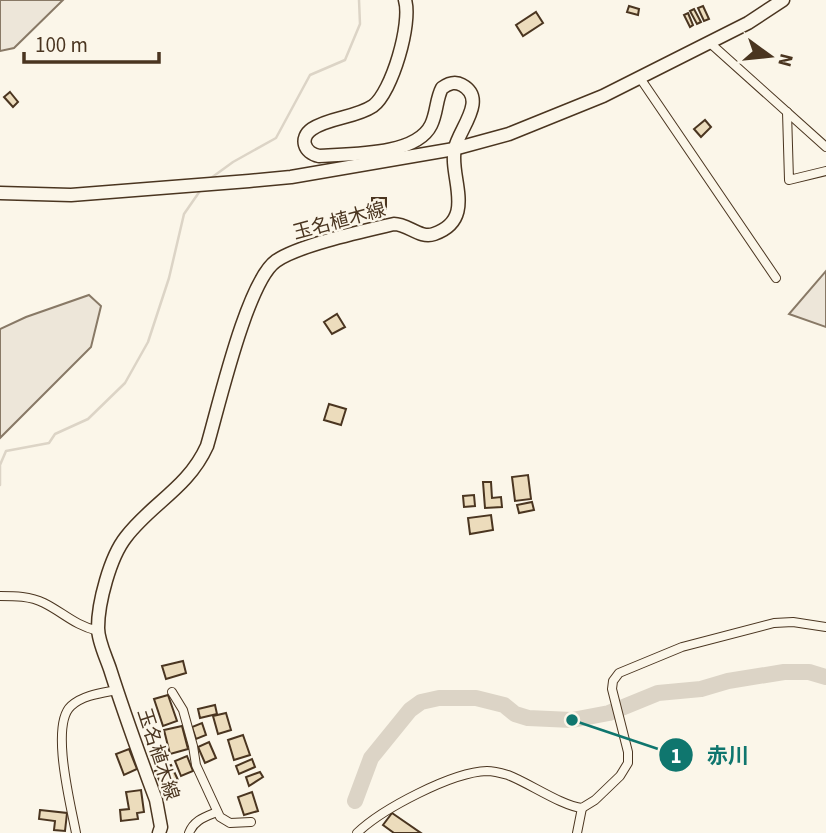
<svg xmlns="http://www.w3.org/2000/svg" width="826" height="833" font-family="'Source Sans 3','Noto Sans JP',sans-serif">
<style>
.green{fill:#ede6d9;stroke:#887966;stroke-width:2}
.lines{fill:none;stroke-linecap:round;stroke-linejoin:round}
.stream{stroke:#dcd4c6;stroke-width:2.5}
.river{stroke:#dcd4c6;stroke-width:16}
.building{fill:#ecdcbc;stroke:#4a3520;stroke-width:2}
.street-casing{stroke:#4a3520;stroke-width:10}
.secondary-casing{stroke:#4a3520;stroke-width:15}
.street{stroke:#fbf6e9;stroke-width:8}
.secondary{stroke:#fbf6e9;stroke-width:12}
.labels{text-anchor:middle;stroke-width:5;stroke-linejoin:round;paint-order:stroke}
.street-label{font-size:19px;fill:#4a3520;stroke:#fbf6e9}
.leader{fill:none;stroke:#0f766e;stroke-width:2.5}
.callout-dot{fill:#0f766e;stroke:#fbf6e9;stroke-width:2.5}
.mark-label{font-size:21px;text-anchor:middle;font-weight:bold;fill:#fff}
.callout-label{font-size:21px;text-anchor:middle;font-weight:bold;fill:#0f766e;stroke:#fbf6e9;stroke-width:5;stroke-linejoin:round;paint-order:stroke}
</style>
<rect width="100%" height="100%" fill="#fbf6e9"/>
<!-- green -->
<g class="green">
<path d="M0,0H63L14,48L0,51Z"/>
<path d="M826,271V327L789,314Z"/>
<path d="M89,295L101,306L91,347L0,438V329L26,317Z"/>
</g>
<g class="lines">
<!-- stream -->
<g class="stream">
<path d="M211,178L233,162L276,138L310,75L345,60L360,24L359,0"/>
<path d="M0,485V465L6,451L49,443L55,434L88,419L125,383L148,342L169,278L184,214L202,188"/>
</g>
<!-- river -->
<path class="river" d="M355,801L371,758L410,710L421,702L439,698H476L504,705L515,714L528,718L572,720L609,713L658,693L701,689L728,681L784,672H809L826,677"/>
</g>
<!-- building -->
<g class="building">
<path d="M629,6L639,9L638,15L627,12Z"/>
<path d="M703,6L709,19L704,21L698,8Z"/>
<path d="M694,9L701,22L697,24L690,11Z"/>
<path d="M536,12L543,23L523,36L516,25Z"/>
<path d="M688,13L693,25L690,27L684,15Z"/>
<path d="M10,92L18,102L13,107L4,97Z"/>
<path d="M705,120L711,127L701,137L694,129Z"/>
<rect x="372" y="198" width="14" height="11"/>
<path d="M337,314L345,327L332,334L324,322Z"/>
<path d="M329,404L346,409L341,425L324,420Z"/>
<path d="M528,475L531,499L515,501L512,477Z"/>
<path d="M483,482H491L492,498L501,497L502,507L485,508Z"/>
<path d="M474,495L475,506L464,507L463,496Z"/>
<path d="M532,502L534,510L519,513L517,505Z"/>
<path d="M491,515L493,530L470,534L468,518Z"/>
<path d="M183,661L186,673L166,679L162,666Z"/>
<path d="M168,695L177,721L163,726L154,699Z"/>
<path d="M215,705L217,714L200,718L198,709Z"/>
<path d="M226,713L231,730L218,734L213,716Z"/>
<path d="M202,723L206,735L196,739L192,727Z"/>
<path d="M182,726L188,749L170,754L164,730Z"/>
<path d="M243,735L250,755L234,760L228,740Z"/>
<path d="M209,742L216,758L205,763L198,747Z"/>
<path d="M129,749L137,769L124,775L116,754Z"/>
<path d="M187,756L193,771L181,776L175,761Z"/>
<path d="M252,759L255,767L239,774L236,766Z"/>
<path d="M171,765L178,780L162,786L155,771Z"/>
<path d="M260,772L263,777L249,786L246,777Z"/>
<path d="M141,790L144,812L137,813L138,819L121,821L120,810L129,809L126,792Z"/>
<path d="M252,792L258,811L244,815L238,797Z"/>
<path d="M40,810L67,813L65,831L54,830L55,821L39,819Z"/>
<path d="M392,813L421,833H394L383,825Z"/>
</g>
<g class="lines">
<defs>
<g id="street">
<path d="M710,43L826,147"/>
<path d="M640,78L776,278"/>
<path d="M787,112L789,180L826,171"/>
<path d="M0,596C15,596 30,596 44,603C64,613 74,625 98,631"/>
<path d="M172,692L183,710L193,746L196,765L220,817L230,823L251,822"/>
<path d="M76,833C71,806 50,725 71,706C83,695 102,693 117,690"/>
<path d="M189,833C194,820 205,817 217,812"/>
<path d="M357,833C382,809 452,772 487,771C494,771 501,773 508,775C529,783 562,806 582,808L595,800L620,776L628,763V752L612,689L613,681L619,673L682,647L774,623L793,622L826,627"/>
<path d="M577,833L582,808"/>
</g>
<g id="secondary">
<path d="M0,193L71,195L249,181L291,177L454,149L509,134L603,96L748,23L783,0"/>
<path d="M159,833L161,827L156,800C140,757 124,713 110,669C106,657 98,641 98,628C98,603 110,557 126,537C152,503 188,488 207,446C218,409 247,281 276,261C299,245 364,231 394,224C408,224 420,239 434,234C478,219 448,176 455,148C459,129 488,99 462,85C455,81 449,83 442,88C436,99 437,113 431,125C416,156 349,154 319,156C304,153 299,138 312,129C330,117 355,118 373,106C392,92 412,23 405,0"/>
</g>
</defs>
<!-- street casing -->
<use href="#street" class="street-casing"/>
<!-- secondary casing -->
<use href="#secondary" class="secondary-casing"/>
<!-- street -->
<use href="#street" class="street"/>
<!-- secondary -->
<use href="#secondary" class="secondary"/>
</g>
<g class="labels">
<!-- street labels -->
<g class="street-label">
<text transform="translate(339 220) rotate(-15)" y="7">玉名植木線</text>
<text transform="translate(159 754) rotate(72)" y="7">玉名植木線</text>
</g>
</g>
<!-- callouts -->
<path class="leader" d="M572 720L676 755"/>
<g class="callout-dot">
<circle cx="572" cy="720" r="7"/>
<circle cx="676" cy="755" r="18"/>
</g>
<g class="mark-label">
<text x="676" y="763">1</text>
</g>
<g class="callout-label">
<text x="728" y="763">赤川</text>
</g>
<!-- north arrow -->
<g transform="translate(770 56) rotate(105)" stroke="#fbf6e9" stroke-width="5" paint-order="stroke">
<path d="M0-5L12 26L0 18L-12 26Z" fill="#4a3520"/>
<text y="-10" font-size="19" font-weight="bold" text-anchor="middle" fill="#4a3520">N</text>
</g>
<!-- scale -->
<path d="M24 52v10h135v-10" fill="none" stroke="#4a3520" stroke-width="3.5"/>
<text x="35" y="52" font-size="21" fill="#4a3520" stroke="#fbf6e9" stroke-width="5" paint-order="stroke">100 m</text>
</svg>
